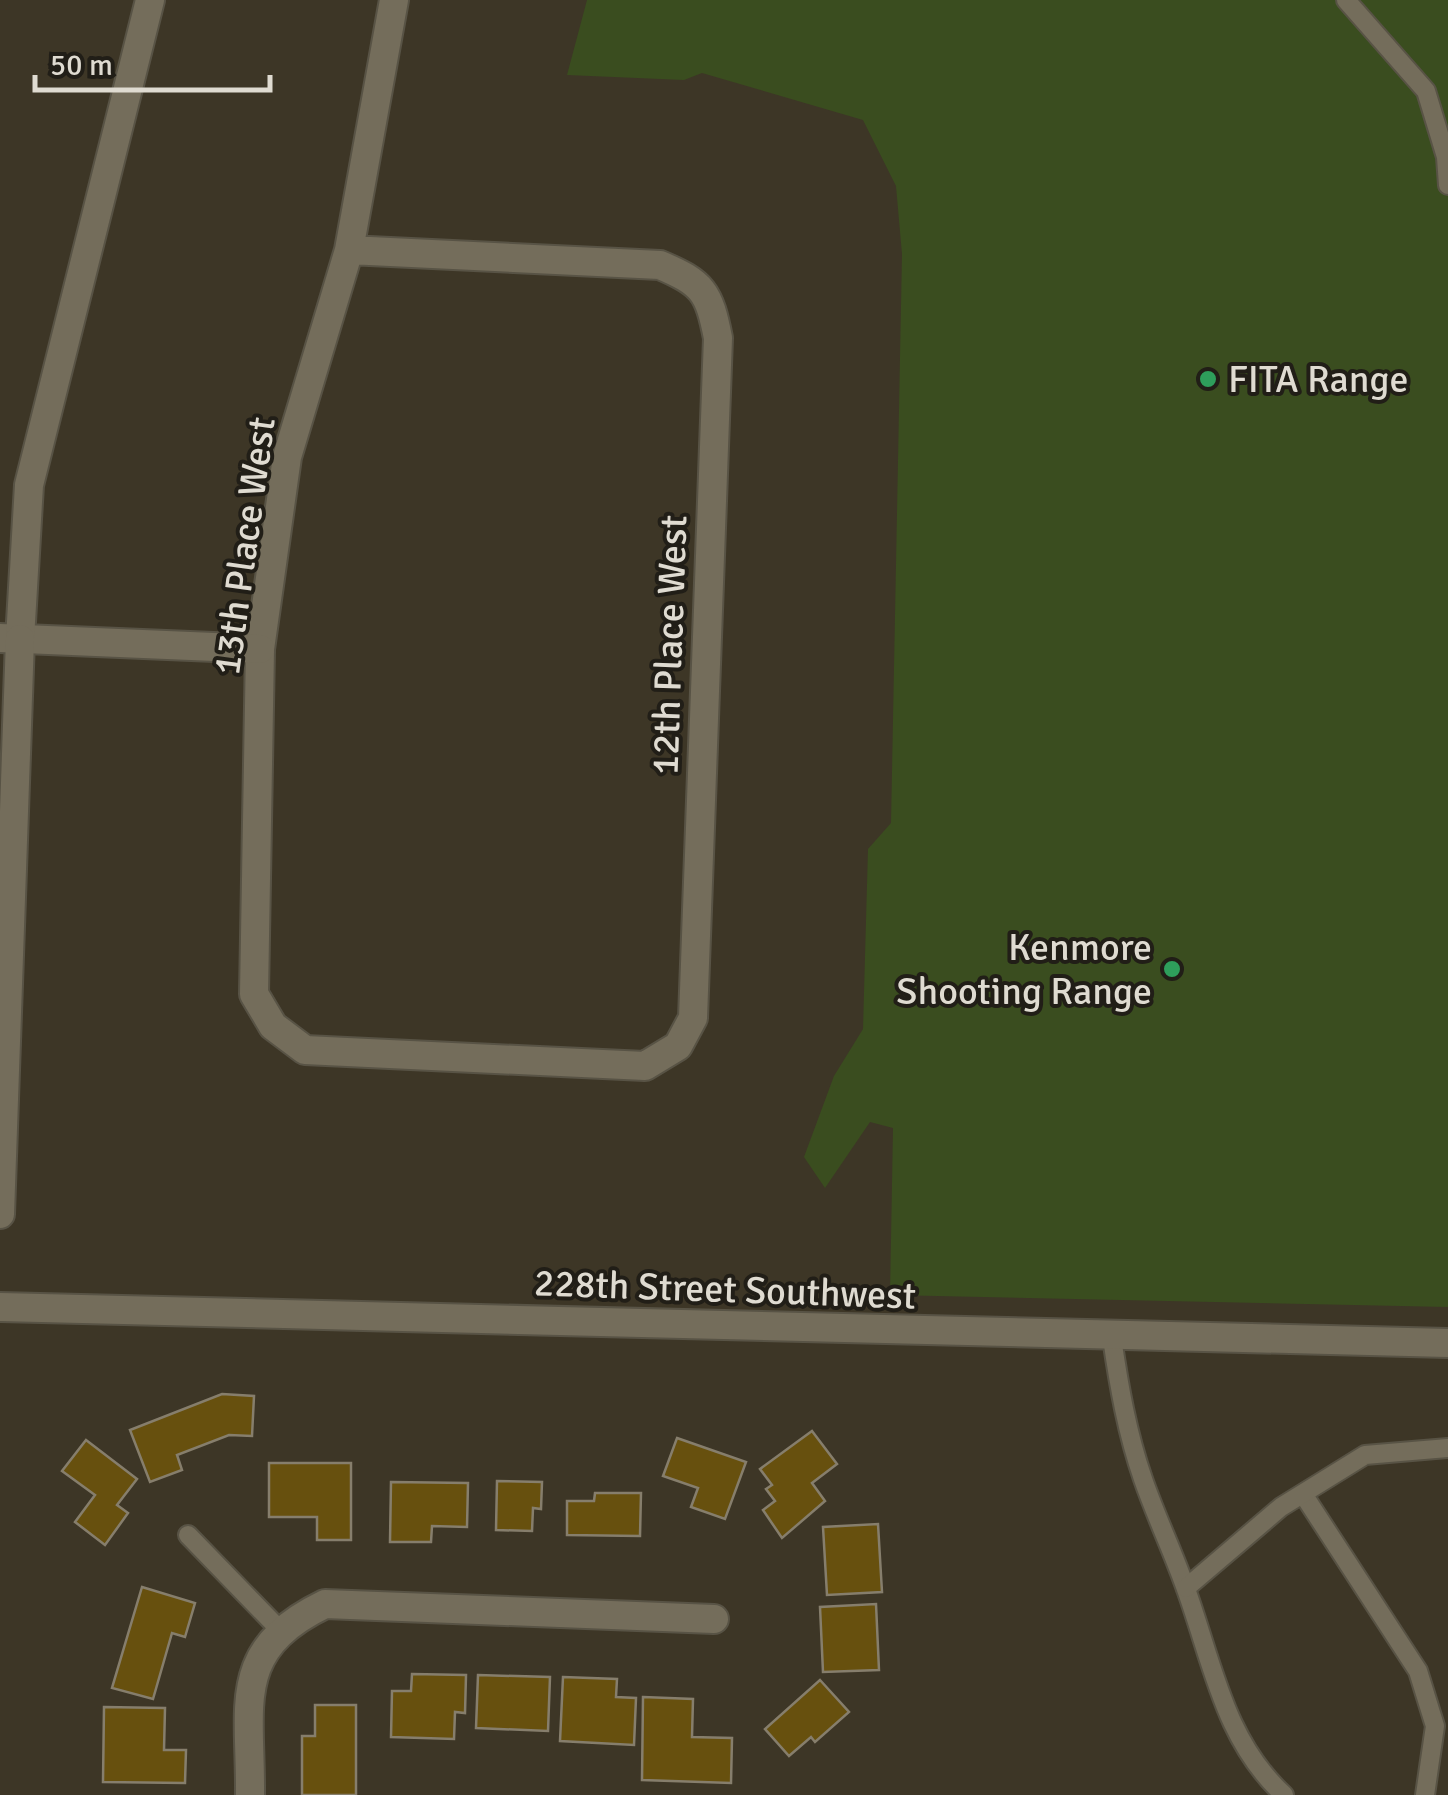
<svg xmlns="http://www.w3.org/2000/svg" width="1448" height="1795" font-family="Signika,sans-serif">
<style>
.green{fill:#3a4d1f}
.building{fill:#67500e;stroke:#867e6c;stroke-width:2.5}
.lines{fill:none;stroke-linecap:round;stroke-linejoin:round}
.service-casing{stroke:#585345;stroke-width:22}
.minor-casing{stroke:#585345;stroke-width:32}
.tertiary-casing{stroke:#585345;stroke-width:32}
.secondary-casing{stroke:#585345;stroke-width:32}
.service{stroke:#746d5b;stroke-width:18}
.minor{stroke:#746d5b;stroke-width:28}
.tertiary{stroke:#746d5b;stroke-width:28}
.secondary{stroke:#746d5b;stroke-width:28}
.leisure-dot{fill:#2e9e5b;stroke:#211e17;stroke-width:4}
.labels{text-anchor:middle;stroke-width:8;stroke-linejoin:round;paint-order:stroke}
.poi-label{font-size:38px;fill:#dfdbd1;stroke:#211e17;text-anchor:start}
.street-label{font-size:38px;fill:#dfdbd1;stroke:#211e17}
</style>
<rect width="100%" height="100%" fill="#3d3626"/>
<!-- green -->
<path class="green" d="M587,0H1448V1307L890,1295L893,1128L870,1122L825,1188L804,1157L834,1076L863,1029L868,849L891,823L902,254L896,186L863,120L702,73L684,80L567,75Z"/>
<!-- building -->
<g class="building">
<path d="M222,1394L254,1396L252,1436L229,1435L177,1455L182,1470L150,1482L130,1430Z"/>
<path d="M812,1431L837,1464L812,1483L825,1501L782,1538L763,1510L775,1501L766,1489L772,1485L760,1469Z"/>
<path d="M677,1438L746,1462L725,1519L691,1507L698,1488L663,1476Z"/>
<path d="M86,1440L137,1479L117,1505L128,1513L105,1545L75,1522L95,1495L62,1471Z"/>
<path d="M269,1463H351V1540H317V1517H269Z"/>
<path d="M497,1481L542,1482L541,1509L533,1508L532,1531L496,1530Z"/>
<path d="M391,1482L468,1483L467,1527L432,1526L431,1542H390Z"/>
<path d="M595,1493H641L640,1536L567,1535V1501H594Z"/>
<path d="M878,1524L882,1592L827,1595L823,1527Z"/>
<path d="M142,1587L195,1603L185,1637L172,1633L153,1699L112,1688Z"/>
<path d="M876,1604L879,1670L823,1672L820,1607Z"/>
<path d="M412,1674L466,1675L465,1713L455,1712L454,1739L391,1737L392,1691H411Z"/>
<path d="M478,1675L550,1677L548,1731L476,1728Z"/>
<path d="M563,1677L617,1679L616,1697L636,1698L634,1745L560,1741Z"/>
<path d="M820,1680L849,1712L815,1742L811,1737L789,1756L765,1729Z"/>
<path d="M643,1697L693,1699L692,1737L732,1738L731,1783L642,1780Z"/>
<path d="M315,1705H356V1795H302V1736H315Z"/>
<path d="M104,1707L165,1708L164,1750H186L185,1783L103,1782Z"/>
</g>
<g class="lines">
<defs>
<g id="service">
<path d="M1346,0L1426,91L1446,157L1448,185"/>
<path d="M1112,1338C1119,1386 1127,1433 1143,1479C1156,1517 1174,1554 1187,1592C1213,1665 1225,1741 1284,1795"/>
<path d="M1303,1494L1418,1671L1435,1726L1425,1795"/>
<path d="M188,1535L281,1631"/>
<path d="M1186,1588L1281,1507L1365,1455L1448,1448"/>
</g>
<g id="minor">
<path d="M349,250L660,265C703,283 709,292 718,338L693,1018L678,1046L645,1066L305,1050L273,1026L254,994L260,649L287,457L349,250L394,0"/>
<path d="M0,638L260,649"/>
<path d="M20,639L29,485L150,0"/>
<path d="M250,1795C251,1704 230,1650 325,1604L714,1619"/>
</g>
<path id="tertiary" d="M0,1214L20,639"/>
<path id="secondary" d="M0,1307L1448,1343"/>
</defs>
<!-- service casing -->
<use href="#service" class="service-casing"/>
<!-- minor casing -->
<use href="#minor" class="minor-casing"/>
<!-- tertiary casing -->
<use href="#tertiary" class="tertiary-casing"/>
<!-- secondary casing -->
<use href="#secondary" class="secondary-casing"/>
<!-- service -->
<use href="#service" class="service"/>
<!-- minor -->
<use href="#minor" class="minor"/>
<!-- tertiary -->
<use href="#tertiary" class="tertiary"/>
<!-- secondary -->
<use href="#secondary" class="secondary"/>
</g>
<!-- markers -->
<g class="leisure-dot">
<circle cx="1208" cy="379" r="10"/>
<circle cx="1172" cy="969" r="10"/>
</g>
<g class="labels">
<!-- poi labels -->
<g class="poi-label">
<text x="1228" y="392">FITA Range</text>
<text x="1152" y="960" text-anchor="end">Kenmore<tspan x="1152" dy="44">Shooting Range</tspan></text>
</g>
<!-- street labels -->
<g class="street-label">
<text transform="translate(244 546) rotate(-82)" y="13">13th Place West</text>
<text transform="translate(669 645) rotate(-88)" y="13">12th Place West</text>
<text transform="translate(725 1289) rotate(2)" y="13">228th Street Southwest</text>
</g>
</g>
<!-- scale -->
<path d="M35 75v15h235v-15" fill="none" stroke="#dfdbd1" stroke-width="5"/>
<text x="50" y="75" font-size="30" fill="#dfdbd1" stroke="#211e17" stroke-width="8" paint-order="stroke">50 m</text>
</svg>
